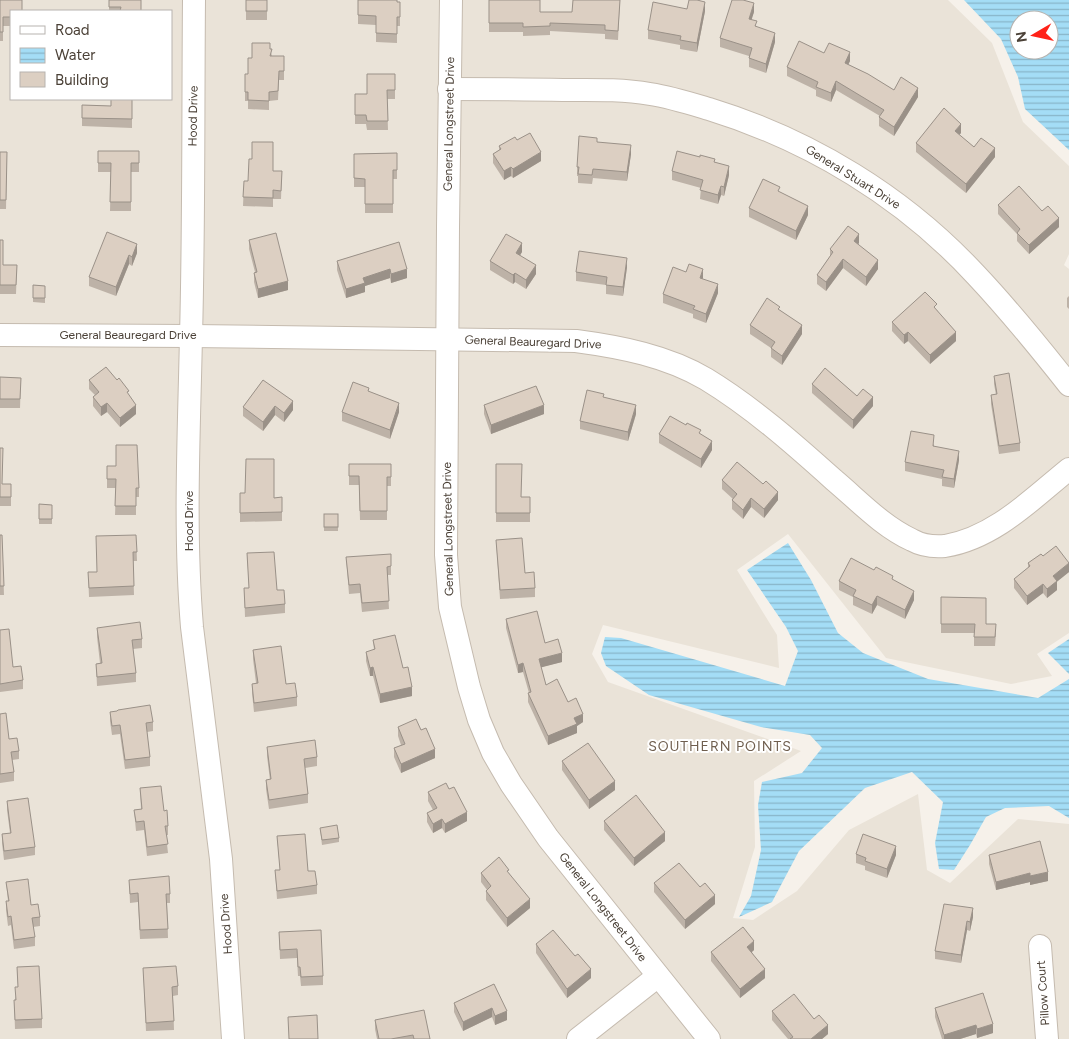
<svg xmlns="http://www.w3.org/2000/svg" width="1069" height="1039" font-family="Figtree,sans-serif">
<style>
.residential{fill:#eae3d8;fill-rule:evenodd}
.water{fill:url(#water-rules);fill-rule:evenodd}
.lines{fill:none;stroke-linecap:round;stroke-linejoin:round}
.minor-casing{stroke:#c5bbaf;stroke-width:24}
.minor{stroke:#fff;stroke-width:22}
.wall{fill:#bdb2a7}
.shaded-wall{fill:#9a9188}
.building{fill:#dccfc2;stroke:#9a9188}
.labels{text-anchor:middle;stroke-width:4;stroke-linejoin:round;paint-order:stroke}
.street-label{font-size:12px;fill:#4b4137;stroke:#fff}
.neighbourhood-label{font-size:14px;letter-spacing:1px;fill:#6f5e4e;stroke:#fff}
</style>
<defs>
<pattern id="water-rules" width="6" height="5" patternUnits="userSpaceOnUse" patternTransform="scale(1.25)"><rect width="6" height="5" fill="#a4ddf6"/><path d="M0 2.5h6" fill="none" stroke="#88b5c8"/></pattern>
</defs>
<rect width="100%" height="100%" fill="#f6f1ea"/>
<!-- residential -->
<path class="residential" d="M0,0H948L992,43L1023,122L1069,166V254L1064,265L1069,269V633L1037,654L1052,676L1011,684L886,658L788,534L737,570L777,635L779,668L603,625L592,654L608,682L801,751L754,781L755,847L733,918L753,920L797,891L849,830L918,794L927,870L950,883L1018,819L1069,824V1039H0ZM11,11H171V99H11Z"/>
<!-- water -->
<g class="water">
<path d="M964,0H1069V150L1025,109L1018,77L1001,39ZM1019,20H1049V50H1019Z"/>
<path d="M788,543L811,580L838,633L863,653L928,679L1038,698L1069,679V818L1049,806L1005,808L986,817L970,845L954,870L939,869L935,843L943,802L912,772L865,788L799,851L772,902L739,917L751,896L761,850L758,805L762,782L802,773L822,748L810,735L761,727L649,695L606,666L601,653L605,637L621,638L785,686L798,651L786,627L747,570Z"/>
<path d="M1069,639V674L1048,653Z"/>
</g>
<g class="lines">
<defs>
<g id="minor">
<path d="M194,0C193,112 194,224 191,336C189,433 184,531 192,627L221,859L233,1039"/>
<path d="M451,0L448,227L446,555L450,607L469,687L479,720L493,753L511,784L548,838L709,1039"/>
<path d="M449,89C487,89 525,89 563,90C592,90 621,89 650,94C670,97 689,103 709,109C810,140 904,197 976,275C1009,310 1039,347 1069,385"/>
<path d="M0,335L191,336L576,341C621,347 667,356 706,379C752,407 794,444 834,480C859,501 882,526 912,540C921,545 934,547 945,546C994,538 1032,499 1069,469"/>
<path d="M1040,946L1047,1039"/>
<path d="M578,1039L658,976"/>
</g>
</defs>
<!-- minor casing -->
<use href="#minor" class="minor-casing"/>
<!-- minor -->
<use href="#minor" class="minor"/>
</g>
<!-- wall -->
<g class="wall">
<path d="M0,0L11,11V26H3V41H0Z"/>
<path d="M109,0L141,11H109Z"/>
<rect x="246" y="0" width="21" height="20"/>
<path d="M358,0L400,2V26H397V43L376,42V25L358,24Z"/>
<path d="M489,0L540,12H572L573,0H620L618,40L605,39V34L550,31V35L523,36V32H489Z"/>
<path d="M687,9L705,11L697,52L680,49V45L648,39V30Z"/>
<path d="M754,12L751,19L757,27L775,42L766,73L749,67V56L720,47V38Z"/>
<path d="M270,49L272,56H284V80H279L278,100L269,101V110L248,109V101H245V92L252,58Z"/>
<path d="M824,53L850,61L848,64L894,90L918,97L894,136L879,126V117L880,116L836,90L831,102L816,96V90L787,76V67Z"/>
<path d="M395,74V99H387L388,130H367L366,124H355V94H367Z"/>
<path d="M132,99V128L82,126V105L111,106Z"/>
<path d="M961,133L959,135L974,147L995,157L966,193L916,152V143Z"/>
<path d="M517,140L541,161L513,178L511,176L504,180L493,163V154L499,150V146Z"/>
<path d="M597,142L631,154L627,181L593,178L592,184L578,183V176H577V167Z"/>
<path d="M98,151H139V172H131V211H110L111,172H98Z"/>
<path d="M0,152H7L6,209H0Z"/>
<path d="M397,153V179H393V213H365V187H354V154Z"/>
<path d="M715,163L729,175L724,196L721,195L718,204L700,199L701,188L672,180V171Z"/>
<path d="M273,171H282L281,199H273V207L243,206L244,181H248Z"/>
<path d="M780,192L808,215L796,240L749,217V208Z"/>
<path d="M998,205L1042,211L1059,227L1029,254L1017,241V234L998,214Z"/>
<path d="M0,240L3,265H17L16,294H0Z"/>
<path d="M249,240L288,290L258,298L254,282V273L255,272L249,249Z"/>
<path d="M399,242L407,278L391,283L390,278L365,286V292L346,298L337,270V261Z"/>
<path d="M859,243L858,244L878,269L866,286L843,268L826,291L817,284V275L830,256V249Z"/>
<path d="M137,244V253L132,266L129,264L116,296L89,286V277Z"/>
<path d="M522,252L520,255L536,274L526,289L515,282L513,284L490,270V261Z"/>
<path d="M627,267L623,296L606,294V285L576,281V272Z"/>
<path d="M703,279L718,293L706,323L693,318V314L663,303V294Z"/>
<path d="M33,285L45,286V303L33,302Z"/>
<path d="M1069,296V309L1067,307V298Z"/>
<path d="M780,310L802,334L782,365L771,357V348L750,334V325Z"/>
<path d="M937,310L956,341L930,364L908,341L904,344L892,331V322Z"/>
<path d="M994,376L1020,443V451L999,454L991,404V395H996L994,384Z"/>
<path d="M0,377L21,378L20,408H0Z"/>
<path d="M89,380L129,395L136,414L120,427L107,412L101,416L93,406V397L95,395L89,389Z"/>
<path d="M263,380L293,410L284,422L275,415L263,431L243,416V407Z"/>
<path d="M812,384L857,396L873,406L853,429L812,393Z"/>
<path d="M604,398L636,414L628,441L580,429V421Z"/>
<path d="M484,405L544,414L491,434L484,414Z"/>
<path d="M342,412H399L390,439L342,421Z"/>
<path d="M659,434H701L712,450L701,468L659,443Z"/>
<path d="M934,444V446L959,460L954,488L942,486V479L905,471V462Z"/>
<path d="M0,448L2,484H11V506H0Z"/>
<path d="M349,464H391V486H387V520H360L359,485H349Z"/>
<path d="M496,464L521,497H530V522H496Z"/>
<path d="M107,466L139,488V497H136V515H115L116,488H107Z"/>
<path d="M722,480L778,500L764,518L751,507L743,519L732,509V500L733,499L722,489Z"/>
<path d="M240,493L274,498L282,497V521L240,522Z"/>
<path d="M39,504L52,505V524H39Z"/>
<rect x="324" y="514" width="14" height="17"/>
<path d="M0,535H2L4,595H0Z"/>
<path d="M136,535L137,561H133L134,595L89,597L88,572H97Z"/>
<path d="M496,540L525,573L535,588V597L500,599Z"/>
<path d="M247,553L277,590L285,604V613L245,617L244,588H249Z"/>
<path d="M1043,556L1069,572L1057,581V590L1047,598L1043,593L1027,605L1014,588V579L1028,568V563Z"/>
<path d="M346,557L391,566V575H387L389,609L362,612L360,593L349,594Z"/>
<path d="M893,580L914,600L905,619L877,605L872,614L853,605V597L839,590V581Z"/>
<path d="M941,597L986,624L996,633L995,646H974V633H941Z"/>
<path d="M506,619L545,643L562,662L541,667L546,685L568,702L583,722L577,726V733L548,745L528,702V693H529L523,672L518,673L506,628Z"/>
<path d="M97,628L142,639V648L133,649L136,673V682L97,686L96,664L100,663L97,637Z"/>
<path d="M0,630L13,667L23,680V689L0,692Z"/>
<path d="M373,640L403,668L412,696L380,703L373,676H370L366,661V652L374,650Z"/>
<path d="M253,650L286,684L297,697V706L254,712L252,693V684L256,683L253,659Z"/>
<path d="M110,712L153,722V731L147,732L150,757V766L125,769L120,734L112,735L110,721Z"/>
<path d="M0,714L9,739L19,751V759L12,760L14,772V781L0,783Z"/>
<path d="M398,727L421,730L435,758L401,773L394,757V748L401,745L398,736Z"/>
<path d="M267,747L317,757V766L305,768L308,794V803L269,809L266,789V780H270L267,756Z"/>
<path d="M562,761L615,790L589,809L562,770Z"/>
<path d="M140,788L168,826V835H166L168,853L147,856L144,830L136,831L134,810L141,809Z"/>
<path d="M428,792L467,821L445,833L442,828L433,833L427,822V813L433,810L428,801Z"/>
<path d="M7,801L35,847V855L4,860L2,843V834L10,833L7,810Z"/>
<path d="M604,821L665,841L634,866L604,830Z"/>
<path d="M320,828L339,838V842L322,845Z"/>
<path d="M277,836L308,871L317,885V894L277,899L275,870H280Z"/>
<path d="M856,854L896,855L887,878L865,870V866L856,863Z"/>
<path d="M989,855L1048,881L1030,885V882L996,890L989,864Z"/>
<path d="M481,873H509L530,908L507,927L486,900V891L487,890L481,882Z"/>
<path d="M129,880L170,894V903H167L168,938L140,939L138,902L130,903Z"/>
<path d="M6,882L31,905L40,917V926L33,927L35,937V946L14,949L11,925L8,926L6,910V901H8Z"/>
<path d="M654,883L700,887L715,904L685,929L654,892Z"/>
<path d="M944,904L973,917L970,931L967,930L961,963L935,959V951Z"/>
<path d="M279,932L323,976V985L301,986L300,976H298L297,958L280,959Z"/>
<path d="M536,944L575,956L591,978L567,998L536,953Z"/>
<path d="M754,950L752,952L765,978L740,998L711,961V952Z"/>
<path d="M17,967L42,1019V1028L15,1029L14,1000H15L18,987Z"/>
<path d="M143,968L178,986V995L173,996L174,1030L146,1031Z"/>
<path d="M494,984L507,1020L495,1025L492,1017L463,1031L454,1012V1003Z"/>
<path d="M935,1008L993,1033L977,1038L976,1034L960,1039H942L935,1017Z"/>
<path d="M772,1011L814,1019L828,1034L822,1039H788L772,1020Z"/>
<path d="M375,1020L430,1039H377L375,1029Z"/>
</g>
<!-- shaded-wall -->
<g class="shaded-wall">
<path d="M705,2V11L697,52V43Z"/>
<path d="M754,3V12L749,28V19Z"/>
<path d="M775,33V42L766,73V64Z"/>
<path d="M850,52V61L845,72V63Z"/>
<path d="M836,81V90L831,102V93Z"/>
<path d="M918,88V97L894,136V127Z"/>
<path d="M961,124V133L955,140V131Z"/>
<path d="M631,145V154L627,181V172Z"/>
<path d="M995,148V157L966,193V184Z"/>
<path d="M541,152V161L513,178V169Z"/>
<path d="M729,166V175L724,196V187Z"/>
<path d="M511,167V176L504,180V171Z"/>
<path d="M721,186V195L718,204V195Z"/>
<path d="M808,206V215L796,240V231Z"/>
<path d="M1059,218V227L1029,254V245Z"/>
<path d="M859,234V243L854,250V241Z"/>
<path d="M522,243V252L516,262V253Z"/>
<path d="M137,244V253L132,266V257Z"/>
<path d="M129,255V264L116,296V287Z"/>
<path d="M627,258V267L623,296V287Z"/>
<path d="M843,259V268L826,291V282Z"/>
<path d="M878,260V269L866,286V277Z"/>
<path d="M536,265V274L526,289V280Z"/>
<path d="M390,269V278L365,286V292L346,298V289L363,278Z"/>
<path d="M407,269V278L391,283V274Z"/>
<path d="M703,269V278L700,286V278Z"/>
<path d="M515,273V282L513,284V275Z"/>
<path d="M288,281V290L258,298V289Z"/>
<path d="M718,284V293L706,323V314Z"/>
<path d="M802,325V334L782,365V356Z"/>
<path d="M908,332V341L904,344V335Z"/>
<path d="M956,332V341L930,364V355Z"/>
<path d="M873,397V406L853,429V420Z"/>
<path d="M293,401V410L284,422V413Z"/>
<path d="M107,403V412L101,416V407Z"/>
<path d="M399,403V412L390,439V430Z"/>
<path d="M136,405V414L120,427V418Z"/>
<path d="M544,405V414L491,434V425Z"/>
<path d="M636,405V414L628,441V432Z"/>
<path d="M275,406V415L263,431V422Z"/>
<path d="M712,441V450L701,468V459Z"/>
<path d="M959,451V460L954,488V479Z"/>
<path d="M778,492V500L764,518V509Z"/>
<path d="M751,498V507L743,519V510Z"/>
<path d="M1069,563V572L1053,585V576Z"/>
<path d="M1057,581V590L1047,598V589Z"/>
<path d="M1043,584V593L1027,605V596Z"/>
<path d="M914,591V600L905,619V610Z"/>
<path d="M877,596V605L872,614V605Z"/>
<path d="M562,653V662L539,668V659Z"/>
<path d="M523,663V672L518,673V665Z"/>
<path d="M373,667V676H370V668Z"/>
<path d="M412,687V696L380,703V694Z"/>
<path d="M583,714V722L577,726V733L548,745V736L574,718Z"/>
<path d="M435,749V758L401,773V764Z"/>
<path d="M615,781V790L589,809V800Z"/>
<path d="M467,812V821L445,833V824Z"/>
<path d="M442,819V828L433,833V824Z"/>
<path d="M665,832V841L634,866V858Z"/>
<path d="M896,846V855L887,878V869Z"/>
<path d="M1048,872V881L1030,885V876Z"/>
<path d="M1030,873V882L996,890V882Z"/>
<path d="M715,895V904L685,929V920Z"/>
<path d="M530,899V908L507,927V918Z"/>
<path d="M973,908V917L970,931V922Z"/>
<path d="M967,921V930L961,963V955Z"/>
<path d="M754,941V950L747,956V947Z"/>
<path d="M591,969V978L567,998V989Z"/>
<path d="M765,969V978L740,998V989Z"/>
<path d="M492,1008V1017L463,1031V1022Z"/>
<path d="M507,1011V1020L495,1025V1016Z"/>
<path d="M993,1024V1033L977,1038V1029Z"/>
<path d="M828,1025V1034L822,1039H811Z"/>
<path d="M976,1025V1034L960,1039H944V1035Z"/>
</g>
<!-- building -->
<g class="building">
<path d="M0,0H22V11H11V17H3V32H0Z"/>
<path d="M109,0H141V11H120L121,7H109Z"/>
<rect x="246" y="0" width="21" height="11"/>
<path d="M358,0H397V2H400V17H397V34L376,33V16L358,15Z"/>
<path d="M489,0H540V12H572L573,0H620L618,31L605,30V25L550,23V26L523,27V23H489Z"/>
<path d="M689,0H697L705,2L697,43L680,40L681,36L648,30L653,2L687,9Z"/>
<path d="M732,0H743L754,3L749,19L757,21L755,26L775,33L766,64L749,58L752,48L720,38Z"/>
<path d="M799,41L824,53L829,43L850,52L845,63L868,74L894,90L901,77L918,88L894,127L879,117L884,110L836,81L831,93L816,87L818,82L787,67Z"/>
<path d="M252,43H270V49H272L270,56H284V71H279L278,91L269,92V101L248,100V92H245V74H248V58H252Z"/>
<path d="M367,74H395V90H387L388,121H367L366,115H355V94H367Z"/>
<path d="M111,99H132V119L82,118V105L111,106Z"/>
<path d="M944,108L961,124L955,131L974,147L981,138L995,148L966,184L916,143Z"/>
<path d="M530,133L541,152L513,169L511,167L504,171L493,154L501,149L499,146L515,137L517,140Z"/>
<path d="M579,136L597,138V142L631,145L627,172L593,169L592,175L578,174L579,167H577Z"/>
<path d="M252,142H273V171H282L281,191L273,190V198L243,197L244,181H248L249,159H252Z"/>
<path d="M98,151H139V163H131V202H110L111,163H98Z"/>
<path d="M677,151L700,157V155L715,159L714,162L729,166L724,187L721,186L718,195L700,190L703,180L672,171Z"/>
<path d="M0,152H7L6,200H0Z"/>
<path d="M397,153V170H393V204H365V179L354,178V154Z"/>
<path d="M763,179L780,187L778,191L808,206L796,231L749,208Z"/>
<path d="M1019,186L1042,211L1048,206L1059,218L1029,245L1017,233L1020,229L998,205Z"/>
<path d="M848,226L859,234L854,241L878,260L866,277L843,259L826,282L817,275L833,252L830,249Z"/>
<path d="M107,232L137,244L132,257L129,255L116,287L89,277Z"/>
<path d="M276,233L288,281L258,289L254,273L257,272L249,240Z"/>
<path d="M506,234L522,243L516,253L536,265L526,280L515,273L513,275L490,261Z"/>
<path d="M0,240H3V265H17L16,285H0Z"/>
<path d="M399,242L407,269L391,274L390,269L363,278L365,283L346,289L337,261Z"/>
<path d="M579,251L627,258L623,287L606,285L607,277L576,272Z"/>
<path d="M689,264L703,269L700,278L718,284L706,314L693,309L695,306L663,294L673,267L686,272Z"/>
<path d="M33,285L45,286V298H33Z"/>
<path d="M925,292L937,304L934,307L956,332L930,355L908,332L904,335L892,322Z"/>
<path d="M767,298L780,307L778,309L802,325L782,356L771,348L775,342L750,325Z"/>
<path d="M106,367L117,380L119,378L129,391L127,392L136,405L120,418L107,403L101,407L93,397L99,392L89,380Z"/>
<path d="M825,368L857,396L863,389L873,397L853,420L812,384Z"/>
<path d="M1009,373L1020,443L999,446L991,395L997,394L994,376Z"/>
<path d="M0,377L21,378L20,399H0Z"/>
<path d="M263,380L293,401L284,413L275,406L263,422L243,407Z"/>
<path d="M353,382L369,388L368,391L399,403L390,430L342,412Z"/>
<path d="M536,386L544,405L491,425L484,405Z"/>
<path d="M587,390L604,394L603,397L636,405L628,432L580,421Z"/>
<path d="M670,416L686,425L687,423L701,430L699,433L712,441L701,459L659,434Z"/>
<path d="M911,431L934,435L933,446L959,451L954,479L942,477L944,470L905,462Z"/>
<path d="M116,445H137L139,488H136V506H115L116,479H107V466H116Z"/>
<path d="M0,448H3L2,484H11V497H0Z"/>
<path d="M246,459H274V498L282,497V512L240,513V493H245Z"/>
<path d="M737,462L763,484L766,481L778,492L764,509L751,498L743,510L732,500L737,494L722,480Z"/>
<path d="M349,464H391V477H387V511H360L359,476H349Z"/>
<path d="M496,464H522L521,497H530V513H496Z"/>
<path d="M39,504L52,505V519H39Z"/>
<rect x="324" y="514" width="14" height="13"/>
<path d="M0,535H2L4,586H0Z"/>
<path d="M136,535L137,552H133L134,586L89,588L88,572H97L96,536Z"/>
<path d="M522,538L525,573L534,572L535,588L500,590L496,540Z"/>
<path d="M1056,546L1069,563L1053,576L1057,581L1047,589L1043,584L1027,596L1014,579L1030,566L1028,563L1041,554L1043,556Z"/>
<path d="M274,552L277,590H284L285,604L245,608L244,588H249L247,553Z"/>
<path d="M391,554V566L387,567L389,601L362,603L360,584L349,585L346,557Z"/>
<path d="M851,558L874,570L876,567L893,576L892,579L914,591L905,610L877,596L872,605L853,596L856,590L839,581Z"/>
<path d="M941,597L986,598V624H996L995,637H974L975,624H941Z"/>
<path d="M537,611L545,643L558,639L562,653L539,659L546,685L557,679L568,702L576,698L583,714L574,718L577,724L548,736L528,693L531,692L523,663L518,665L506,619Z"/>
<path d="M140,622L142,639L132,640L136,673L97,677L96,664L102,663L97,628Z"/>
<path d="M9,629L13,667L21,666L23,680L0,684V630Z"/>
<path d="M395,635L403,668L408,667L412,687L380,694L373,667L370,668L366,652L375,649L373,640Z"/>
<path d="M281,646L286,684L295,683L297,697L254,703L252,684L258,683L253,650Z"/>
<path d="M150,705L153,722L146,723L150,757L125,760L120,725L112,726L110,712L117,711L118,710Z"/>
<path d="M6,713L9,739L17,738L19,751L11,752L14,772L0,774V714Z"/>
<path d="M416,719L421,730L426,728L435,749L401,764L394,748L405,744L398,727Z"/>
<path d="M315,740L317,757L304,759L308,794L269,800L266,780L271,779L267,747Z"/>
<path d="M588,743L615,781L589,800L562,761Z"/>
<path d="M446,783L449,789L454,787L467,812L445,824L442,819L433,824L427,813L437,808L428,792Z"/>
<path d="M161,786L164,811L167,810L168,826H165L168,844L147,847L144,821L136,822L134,810L142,809L140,788Z"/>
<path d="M636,795L665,832L634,858L604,821Z"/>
<path d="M28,798L35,847L4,851L2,834L11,833L7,801Z"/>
<path d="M337,825L339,838L322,840L320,828Z"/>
<path d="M305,834L308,871H315L317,885L277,891L275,870H280L277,836Z"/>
<path d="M863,834L896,846L887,869L865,861L866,858L856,854Z"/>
<path d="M1040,841L1048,872L1030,876V873L996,882L989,855Z"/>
<path d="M499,857L509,870L507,871L530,899L507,918L486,891L491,886L481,873Z"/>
<path d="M679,863L700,887L705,883L715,895L685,920L654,883Z"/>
<path d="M169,876L170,894H166L168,929L140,930L138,893L130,894L129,880Z"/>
<path d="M28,879L31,905L38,904L40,917L32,918L35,937L14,940L11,916L8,917L6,901H9L6,882Z"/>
<path d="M944,904L973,908L970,922L967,921L961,955L935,951Z"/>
<path d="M743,927L754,941L747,947L765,969L740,989L711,952Z"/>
<path d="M321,930L323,976L301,977L300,967H298L297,949L280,950L279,932Z"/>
<path d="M553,930L575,956L578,954L591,969L567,989L536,944Z"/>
<path d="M39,966L42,1019L15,1020L14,1000H16L15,987H18L17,967Z"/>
<path d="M176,966L178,986L172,987L174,1021L146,1023L143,968Z"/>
<path d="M494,984L507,1011L495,1016L492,1008L463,1022L454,1003Z"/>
<path d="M983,993L993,1024L977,1029L976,1025L944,1035L935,1008Z"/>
<path d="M794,994L814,1019L819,1015L828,1025L811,1039H790L793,1037L772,1011Z"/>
<path d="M424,1010L430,1039H414L413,1035L391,1039H379L375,1020Z"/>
<path d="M317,1015L318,1039H289L288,1017Z"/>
</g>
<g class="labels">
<!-- street labels -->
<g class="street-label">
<text transform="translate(193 116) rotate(-89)" y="4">Hood Drive</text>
<text transform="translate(449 124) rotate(-89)" y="4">General Longstreet Drive</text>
<text transform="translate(853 177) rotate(32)" y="4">General Stuart Drive</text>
<text x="128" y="339">General Beauregard Drive</text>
<text transform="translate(533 342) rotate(2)" y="4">General Beauregard Drive</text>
<text transform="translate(189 521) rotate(-90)" y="4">Hood Drive</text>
<text transform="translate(448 529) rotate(-91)" y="4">General Longstreet Drive</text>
<text transform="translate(603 907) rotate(52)" y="4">General Longstreet Drive</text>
<text transform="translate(226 924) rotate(-94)" y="4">Hood Drive</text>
<text transform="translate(1043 993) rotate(-94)" y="4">Pillow Court</text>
</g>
<!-- neighbourhood labels -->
<g class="neighbourhood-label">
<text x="720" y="751">SOUTHERN POINTS</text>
</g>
</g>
<!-- legend -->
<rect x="10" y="10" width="162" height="90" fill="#ffffff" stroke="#b7b3af"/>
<rect x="20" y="26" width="25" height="8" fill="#ffffff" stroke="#b7b3af"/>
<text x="55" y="35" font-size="15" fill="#4b4137">Road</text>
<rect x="20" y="48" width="25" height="15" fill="url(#water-rules)" stroke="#b7b3af"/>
<text x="55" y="60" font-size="15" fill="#4b4137">Water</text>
<rect x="20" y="72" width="25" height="15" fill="#dccfc2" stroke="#b7b3af"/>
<text x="55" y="85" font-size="15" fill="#4b4137">Building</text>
<!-- north arrow -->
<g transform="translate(1034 35) rotate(261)"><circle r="24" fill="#ffffff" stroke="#b7b3af"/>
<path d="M0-4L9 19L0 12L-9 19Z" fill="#ff2218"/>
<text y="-8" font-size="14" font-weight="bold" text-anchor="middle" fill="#4b4137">N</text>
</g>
</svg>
